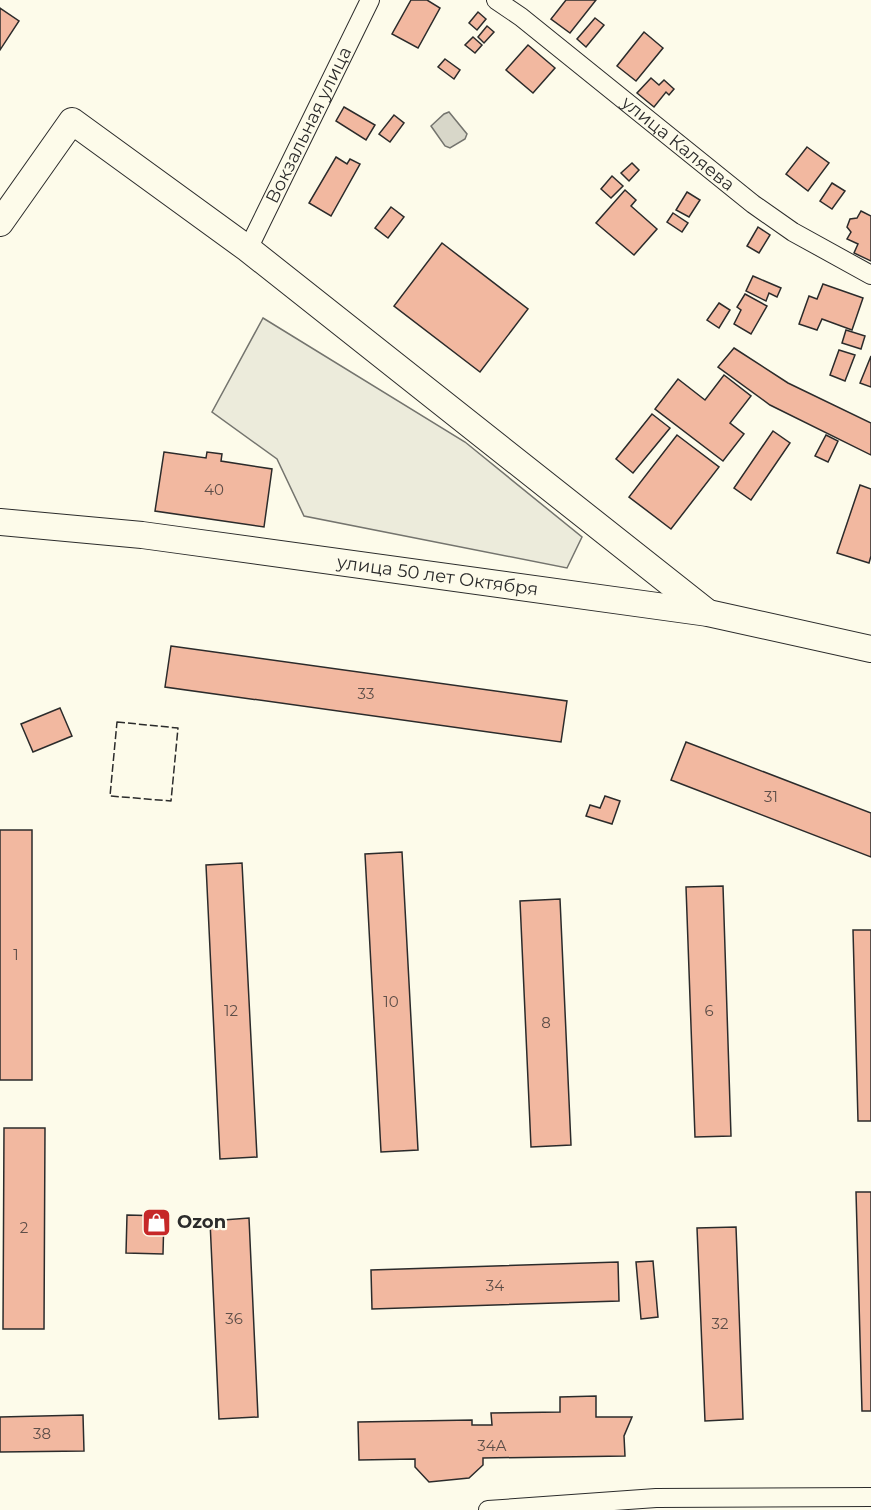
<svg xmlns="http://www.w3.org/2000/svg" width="871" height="1510" font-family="Montserrat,sans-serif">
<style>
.green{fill:#ecebdb;stroke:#74746e;stroke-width:1.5}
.water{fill:#d8d7c9;stroke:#74746e;stroke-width:1.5}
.building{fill:#f2b8a0;stroke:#2b2b2b;stroke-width:1.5}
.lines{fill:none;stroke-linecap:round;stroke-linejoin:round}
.street-casing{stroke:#2b2b2b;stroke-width:20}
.secondary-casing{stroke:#2b2b2b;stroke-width:28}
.street{stroke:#fdfbea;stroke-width:18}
.secondary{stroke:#fdfbea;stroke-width:26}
.fence{stroke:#2b2b2b;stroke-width:1.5;stroke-dasharray:8 3;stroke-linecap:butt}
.labels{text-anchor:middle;stroke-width:4.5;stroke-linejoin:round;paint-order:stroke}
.number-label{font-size:15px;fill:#5d4e48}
.street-label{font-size:18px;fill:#2b2b2b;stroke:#fdfbea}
.poi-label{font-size:18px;font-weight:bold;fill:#2b2b2b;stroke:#fdfbea;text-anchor:start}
</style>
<rect width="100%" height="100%" fill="#fdfbea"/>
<!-- green -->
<path class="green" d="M263,318L465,442L582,537L567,568L304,516L277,459L212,412Z"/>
<!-- water -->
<path class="water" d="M449,112L467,134L465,139L450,148L445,146L431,126L444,114Z"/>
<!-- building -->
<g class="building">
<path d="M411,0H427L440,8L418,48L392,34Z"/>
<path d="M566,0H596L570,33L551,19Z"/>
<path d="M0,8L19,21L0,50Z"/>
<path d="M478,12L486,19L477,30L469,23Z"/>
<path d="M595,18L604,25L586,47L577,39Z"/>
<path d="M487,26L494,32L484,43L478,37Z"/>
<path d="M644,32L663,48L636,81L617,66Z"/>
<path d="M473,37L482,45L475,53L465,45Z"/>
<path d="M528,45L555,68L533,93L506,70Z"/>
<path d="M445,59L460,70L454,79L438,67Z"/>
<path d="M651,78L659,85L664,80L674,89L669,95L666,92L654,107L637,93Z"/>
<path d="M344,107L375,125L366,140L336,121Z"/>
<path d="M394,115L404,123L390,142L379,134Z"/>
<path d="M807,147L829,163L808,191L786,174Z"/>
<path d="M336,157L347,164L350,159L360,164L331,216L309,203Z"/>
<path d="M632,163L639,170L629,181L621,173Z"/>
<path d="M612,176L623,186L611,198L601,189Z"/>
<path d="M832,183L845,191L832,209L820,201Z"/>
<path d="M625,190L636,200L631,206L657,229L634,255L596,223Z"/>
<path d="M687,192L700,200L689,217L676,210Z"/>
<path d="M391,207L404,217L388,238L375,228Z"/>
<path d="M861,211L871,216V261L854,253L858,244L847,239L851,232L847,227L850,219L857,218Z"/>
<path d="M673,213L688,223L682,232L667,222Z"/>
<path d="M758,227L770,235L759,253L747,246Z"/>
<path d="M442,243L528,309L480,372L394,306Z"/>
<path d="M753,276L781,288L777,297L769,293L766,301L746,291Z"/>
<path d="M823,284L863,298L852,330L822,319L817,330L799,324L809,296L817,299Z"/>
<path d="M745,294L767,306L751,334L734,324L741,310L737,307Z"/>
<path d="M719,303L730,310L719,328L707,320Z"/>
<path d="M846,330L865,336L861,349L842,343Z"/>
<path d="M734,348L788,383L871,423V455L770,405L718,367Z"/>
<path d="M839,350L855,355L845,381L830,375Z"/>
<path d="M871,356V387L860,383Z"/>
<path d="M724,375L751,396L730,423L744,434L723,461L655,409L678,379L705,400Z"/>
<path d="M652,414L670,428L633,473L616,459Z"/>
<path d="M773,431L790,443L751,500L734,488Z"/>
<path d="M677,435L719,467L671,529L629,497Z"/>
<path d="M826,435L838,441L828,462L815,456Z"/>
<path d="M164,452L206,458L207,452L222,454L221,461L272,469L264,527L155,511Z"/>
<path d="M860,485L871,489V556L869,563L837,553Z"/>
<path d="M171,646L567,701L561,742L165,687Z"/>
<path d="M60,708L72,736L33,752L21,724Z"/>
<path d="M686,742L871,813V857L671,780Z"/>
<path d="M605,796L620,801L612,824L586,816L590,805L600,808Z"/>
<rect x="0" y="830" width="32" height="250"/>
<path d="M402,852L418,1150L381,1152L365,854Z"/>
<path d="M242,863L257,1157L220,1159L206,865Z"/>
<path d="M723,886L731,1136L695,1137L686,887Z"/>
<path d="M560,899L571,1145L531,1147L520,901Z"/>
<path d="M853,930H871V1121H858Z"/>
<path d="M4,1128H45L44,1329H3Z"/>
<path d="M856,1192H871V1411H862Z"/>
<path d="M127,1215L164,1216L163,1254L126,1253Z"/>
<path d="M249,1218L258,1417L219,1419L210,1221Z"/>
<path d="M736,1227L743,1419L705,1421L697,1228Z"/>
<path d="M653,1261L658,1317L641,1319L636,1262Z"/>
<path d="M618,1262L619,1301L372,1309L371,1270Z"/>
<path d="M596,1396V1417H632L624,1436L625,1456L483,1458V1465L469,1478L429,1482L415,1467V1459L359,1460L358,1422L472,1420V1425H492L491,1413L560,1412V1397Z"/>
<path d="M83,1415L84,1451L0,1452V1417Z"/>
</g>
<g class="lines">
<defs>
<g id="street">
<path id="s1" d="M496,0L521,17L753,204L793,232L871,275"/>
<path id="s2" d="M248,249L370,0"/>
<path d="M488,1510L656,1498L871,1497"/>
</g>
<g id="secondary">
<path d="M0,223L72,121L248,249L708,613"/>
<path id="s3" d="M0,522L142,535L708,613L871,649"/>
</g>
</defs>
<!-- street casing -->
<use href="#street" class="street-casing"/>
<!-- secondary casing -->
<use href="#secondary" class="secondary-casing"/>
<!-- street -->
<use href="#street" class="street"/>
<!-- secondary -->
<use href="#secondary" class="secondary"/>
<!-- fence -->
<path class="fence" d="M117,722L178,728L171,801L110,796Z"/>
</g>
<!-- icons -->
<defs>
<symbol id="shop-square" viewBox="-11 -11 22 22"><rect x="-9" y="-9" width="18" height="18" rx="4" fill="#c62828" stroke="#fdfbea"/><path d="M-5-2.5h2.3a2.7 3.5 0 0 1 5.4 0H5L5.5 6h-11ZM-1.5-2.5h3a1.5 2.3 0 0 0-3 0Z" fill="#fff"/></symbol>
</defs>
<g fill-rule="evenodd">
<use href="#shop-square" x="140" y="1206" width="33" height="33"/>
</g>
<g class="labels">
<!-- number labels -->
<g class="number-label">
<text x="214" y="495">40</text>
<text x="366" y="699">33</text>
<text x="771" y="802">31</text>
<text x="16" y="960">1</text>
<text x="391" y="1007">10</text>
<text x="231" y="1016">12</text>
<text x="709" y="1016">6</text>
<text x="546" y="1028">8</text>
<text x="24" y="1233">2</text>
<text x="495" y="1291">34</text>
<text x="234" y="1324">36</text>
<text x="720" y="1329">32</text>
<text x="42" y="1439">38</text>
<text x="492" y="1451">34А</text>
</g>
<!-- street labels -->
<g class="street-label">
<text dy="6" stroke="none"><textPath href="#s2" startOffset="138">Вокзальная улица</textPath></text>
<text dy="6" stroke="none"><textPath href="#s1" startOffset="232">улица Каляева</textPath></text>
<text dy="6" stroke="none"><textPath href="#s3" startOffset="441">улица 50 лет Октября</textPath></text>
</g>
<!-- poi labels -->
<g class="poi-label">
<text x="177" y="1228">Ozon</text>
</g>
</g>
</svg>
